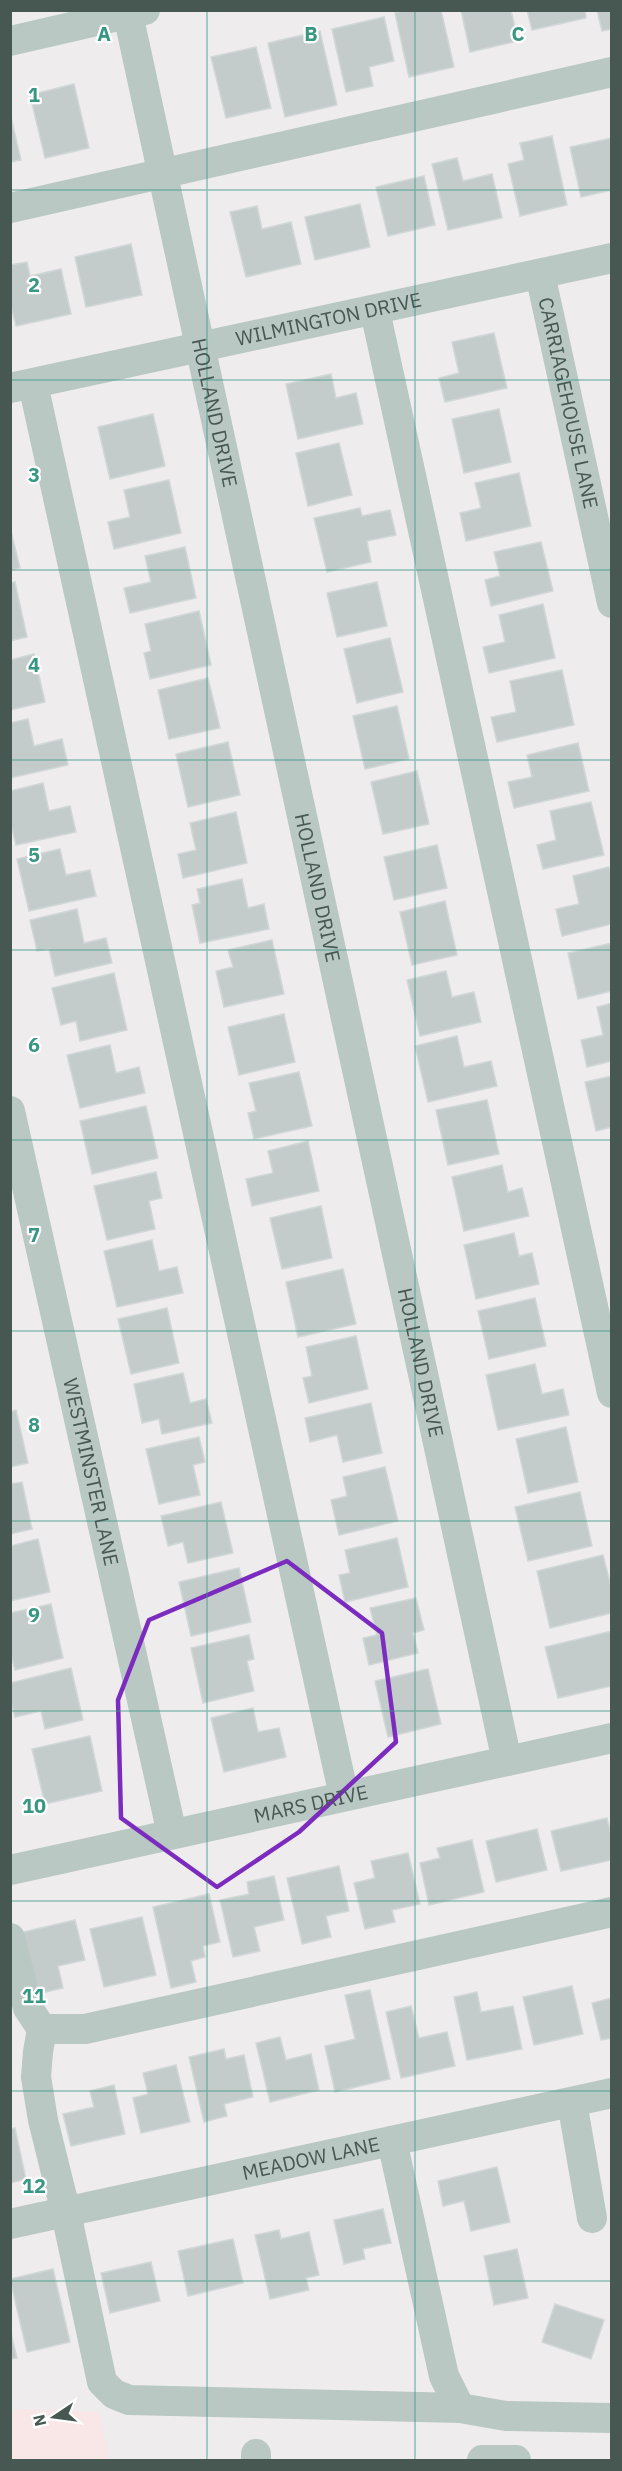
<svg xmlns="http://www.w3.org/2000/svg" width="622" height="2471" font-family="'IBM Plex Sans',sans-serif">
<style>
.commercial{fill:#f9e6e7}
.building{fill:#c4cccb;stroke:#d1d7d7;stroke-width:1.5}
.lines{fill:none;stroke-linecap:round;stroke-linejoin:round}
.minor{stroke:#b9c8c3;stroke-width:30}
.marked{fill:none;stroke:#7b2cbf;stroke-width:4.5;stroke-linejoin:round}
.grid{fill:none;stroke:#389783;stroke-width:1.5;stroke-opacity:0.55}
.labels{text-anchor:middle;stroke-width:4.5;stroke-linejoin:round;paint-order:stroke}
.street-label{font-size:20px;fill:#475853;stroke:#fff}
.grid-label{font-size:20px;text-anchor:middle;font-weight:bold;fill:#389783;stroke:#fff;stroke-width:4.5;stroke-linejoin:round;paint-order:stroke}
</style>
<rect width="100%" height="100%" fill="#efecee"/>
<!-- commercial -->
<path class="commercial" d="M11,2409L99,2412L109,2460H11Z"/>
<!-- building -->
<g class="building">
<path d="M407,10H441L454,67L409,77L395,13Z"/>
<path d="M461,10H511L518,41L470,52Z"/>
<path d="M527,10H585L586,18L532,30Z"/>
<path d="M597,10H612V29L602,31Z"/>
<path d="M384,17L394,61L369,67L373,86L346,92L332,29Z"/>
<path d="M320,31L337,105L285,117L268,43Z"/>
<path d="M256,47L271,108L226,118L211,57Z"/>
<path d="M74,84L89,148L45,158L30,95Z"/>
<path d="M10,113L21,160L10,162Z"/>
<path d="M552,136L567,205L520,216L508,164L524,160L520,143Z"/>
<path d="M612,138V190L581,197L570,147Z"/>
<path d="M457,158L463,181L492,174L502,218L448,230L432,164Z"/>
<path d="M424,176L435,225L388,236L376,187Z"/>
<path d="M360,204L370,247L315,260L305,217Z"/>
<path d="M257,206L262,229L291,222L301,264L246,277L230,212Z"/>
<path d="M131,244L142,295L86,307L75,257Z"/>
<path d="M27,262L30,276L61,269L71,314L16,326L10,302V265Z"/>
<path d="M494,333L507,388L445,402L439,378L459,373L452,342Z"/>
<path d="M331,374L336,398L356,393L363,424L298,439L286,384Z"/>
<path d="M499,409L511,462L464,473L452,419Z"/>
<path d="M153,414L165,466L110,479L98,427Z"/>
<path d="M339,443L352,495L308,506L296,453Z"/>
<path d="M519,473L531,526L466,541L460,513L481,508L475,483Z"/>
<path d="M169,480L181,533L114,549L108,522L130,517L124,490Z"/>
<path d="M360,508L362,516L390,510L396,535L367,541L371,562L327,572L314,518Z"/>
<path d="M10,527L20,568L10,570Z"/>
<path d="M541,542L553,591L491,606L485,580L500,576L494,552Z"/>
<path d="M185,547L196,598L130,613L124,588L151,582L145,556Z"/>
<path d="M15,582L27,637L10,641V583Z"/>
<path d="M377,582L387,626L337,637L327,593Z"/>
<path d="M543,604L555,658L489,673L483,647L505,642L499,615Z"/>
<path d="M199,611L211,665L150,679L144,653L151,651L145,624Z"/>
<path d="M390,638L403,692L357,703L344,649Z"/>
<path d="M34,654L45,702L10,710V660Z"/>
<path d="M562,670L574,725L497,742L491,717L516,712L510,681Z"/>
<path d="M208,678L220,728L169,739L158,690Z"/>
<path d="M397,706L409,759L365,769L353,716Z"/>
<path d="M28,719L34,746L62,739L68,765L10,778V723Z"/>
<path d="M228,742L240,795L188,807L176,754Z"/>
<path d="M578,743L589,791L514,808L508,782L532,777L527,755Z"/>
<path d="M417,771L429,824L383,834L371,782Z"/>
<path d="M43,783L49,811L70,806L76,832L16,845L10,821V791Z"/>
<path d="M591,802L604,855L543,869L537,845L556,840L550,811Z"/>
<path d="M236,812L247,863L183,878L178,854L196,850L190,823Z"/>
<path d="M437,845L447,888L394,900L384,857Z"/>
<path d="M60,849L66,875L90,870L96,896L29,911L17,859Z"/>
<path d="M609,867L612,877V924L562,936L556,909L579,904L573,876Z"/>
<path d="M242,879L248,908L264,904L269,929L200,943L192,905L200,903L197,889Z"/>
<path d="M445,901L457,955L412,965L400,912Z"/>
<path d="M77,909L84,943L106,938L112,963L55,976L49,949L37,951L30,920Z"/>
<path d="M272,940L284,994L224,1007L216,971L233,967L228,950Z"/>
<path d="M612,943V991L578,999L568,953Z"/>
<path d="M446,971L452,997L474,992L481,1022L420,1036L407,980Z"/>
<path d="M114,973L127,1030L80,1041L76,1021L61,1025L52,988Z"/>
<path d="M612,1003V1061L587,1067L581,1040L603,1035L597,1007Z"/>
<path d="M284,1014L295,1062L239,1075L228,1027Z"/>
<path d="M457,1036L464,1067L491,1061L497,1086L428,1102L415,1046Z"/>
<path d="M110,1045L116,1073L139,1067L145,1093L80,1108L67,1055Z"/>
<path d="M299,1072L312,1126L254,1139L248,1113L256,1111L249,1083Z"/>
<path d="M612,1076V1127L596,1131L585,1082Z"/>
<path d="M487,1100L499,1154L448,1165L436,1110Z"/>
<path d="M146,1106L158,1158L92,1174L80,1121Z"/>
<path d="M308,1141L319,1191L252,1206L246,1179L273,1173L268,1151Z"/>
<path d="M502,1165L508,1192L522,1188L529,1216L464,1231L452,1177Z"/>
<path d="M156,1172L162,1198L149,1201L155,1229L107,1240L94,1186Z"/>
<path d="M321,1206L332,1258L282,1269L270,1218Z"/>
<path d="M514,1233L519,1256L532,1253L539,1284L476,1299L464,1245Z"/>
<path d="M152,1240L159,1271L177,1267L183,1293L117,1307L104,1251Z"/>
<path d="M343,1269L356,1324L298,1337L286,1282Z"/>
<path d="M535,1298L546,1346L489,1359L478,1311Z"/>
<path d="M167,1308L179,1363L131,1374L118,1319Z"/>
<path d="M356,1336L368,1389L309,1403L303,1378L312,1376L306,1347Z"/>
<path d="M535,1364L542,1394L563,1389L569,1415L498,1430L486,1375Z"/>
<path d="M183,1373L190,1403L206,1399L212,1423L162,1434L159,1419L142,1423L134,1384Z"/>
<path d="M371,1403L382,1453L343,1462L337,1435L310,1442L305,1418Z"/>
<path d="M16,1410L28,1463L10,1467V1412Z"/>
<path d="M566,1427L578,1482L528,1493L516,1439Z"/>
<path d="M199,1437L205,1462L193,1465L200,1495L159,1504L146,1449Z"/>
<path d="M385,1467L398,1521L339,1535L331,1500L347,1496L343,1477Z"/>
<path d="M22,1482L32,1529L10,1534V1484Z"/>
<path d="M580,1492L592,1546L528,1561L515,1507Z"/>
<path d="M221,1502L233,1553L188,1563L183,1542L168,1546L161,1516Z"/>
<path d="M397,1538L408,1587L345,1602L339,1575L350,1573L345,1550Z"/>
<path d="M38,1539L50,1592L10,1601V1546Z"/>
<path d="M603,1555L612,1590V1613L550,1628L537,1571Z"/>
<path d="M239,1568L251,1622L191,1636L179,1582Z"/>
<path d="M416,1598L424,1630L413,1633L418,1653L369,1665L363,1638L377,1635L370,1608Z"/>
<path d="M51,1604L63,1658L15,1670L10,1651V1613Z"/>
<path d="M612,1631V1686L558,1698L545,1647Z"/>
<path d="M249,1635L254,1659L247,1661L254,1691L203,1703L191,1648Z"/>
<path d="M71,1668L83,1720L45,1729L41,1711L15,1717L10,1699V1683Z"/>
<path d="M428,1669L441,1724L388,1737L375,1681Z"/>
<path d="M253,1708L258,1732L279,1728L286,1757L224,1772L211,1718Z"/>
<path d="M90,1736L102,1791L45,1804L32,1749Z"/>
<path d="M607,1818L612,1838V1860L561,1871L551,1831Z"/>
<path d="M537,1829L547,1870L496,1882L486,1841Z"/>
<path d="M472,1840L484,1892L429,1905L420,1863L440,1858L437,1848Z"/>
<path d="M408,1853L420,1904L392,1910L395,1922L365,1929L354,1883L375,1878L371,1861Z"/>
<path d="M339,1866L349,1911L326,1916L331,1937L302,1944L287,1878Z"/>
<path d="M274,1876L284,1920L254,1927L260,1951L233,1957L220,1900L249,1894L247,1882Z"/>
<path d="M209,1894L220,1942L203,1946L205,1957L191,1961L196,1982L171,1988L153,1907Z"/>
<path d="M142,1917L156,1975L104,1987L90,1929Z"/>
<path d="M75,1920L85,1960L58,1966L63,1988L33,1995L19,1933Z"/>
<path d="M572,1986L583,2034L534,2045L523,1997Z"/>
<path d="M370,1990L390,2079L335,2092L325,2046L355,2039L345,1995Z"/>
<path d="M477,1992L481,2012L513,2006L522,2049L467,2060L454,1997Z"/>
<path d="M612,1998V2038L601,2040L592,2003Z"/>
<path d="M411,2006L419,2038L447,2032L455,2066L401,2078L386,2012Z"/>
<path d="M280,2037L286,2060L311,2054L319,2090L270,2102L256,2043Z"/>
<path d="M224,2049L226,2059L244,2055L253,2097L224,2104L227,2116L204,2122L189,2057Z"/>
<path d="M176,2065L190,2122L141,2133L133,2098L148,2094L143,2073Z"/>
<path d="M114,2085L125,2134L71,2146L63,2114L94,2107L90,2091Z"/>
<path d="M15,2128L26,2179L10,2183V2129Z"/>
<path d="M497,2167L510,2222L471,2231L464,2201L443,2206L438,2181Z"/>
<path d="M383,2209L391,2243L363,2249L365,2259L344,2264L334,2220Z"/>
<path d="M279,2230L281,2239L309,2232L319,2275L306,2278L309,2290L270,2299L255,2235Z"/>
<path d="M233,2239L243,2283L188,2296L178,2251Z"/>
<path d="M517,2249L528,2298L494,2305L484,2256Z"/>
<path d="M151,2262L160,2301L110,2313L101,2273Z"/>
<path d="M53,2269L70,2342L27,2352L10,2279Z"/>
<path d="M555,2304L604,2320L591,2359L542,2342Z"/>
<path d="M10,2329L17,2358L10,2359Z"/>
</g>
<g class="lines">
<!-- minor -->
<g class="minor">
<path id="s1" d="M128,14L507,1761"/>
<path d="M10,41L145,10"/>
<path d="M10,208L612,72"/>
<path id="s2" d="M540,274L612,603"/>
<path d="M375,311L612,1393"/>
<path d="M33,384L344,1796"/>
<path id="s3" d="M10,388L612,258"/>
<path id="s4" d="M10,1111L172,1834"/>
<path id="s5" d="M10,1870L612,1738"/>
<path d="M10,1938L28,2008L42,2029L38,2052L36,2077L43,2120L66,2213L102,2382L114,2394L129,2400L460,2408"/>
<path d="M42,2029H85L612,1912"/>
<path d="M572,2102L592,2218"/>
<path d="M392,2141L444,2376L460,2408L506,2416L612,2418"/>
<path id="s6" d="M10,2224L612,2093"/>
<path d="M256,2460V2454"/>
<path d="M482,2460H516"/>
</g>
</g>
<!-- marked area -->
<path class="marked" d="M287,1561L382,1633L396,1742L299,1832L217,1887L121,1818L118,1700L149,1620Z"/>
<!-- grid -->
<path class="grid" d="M207,10V2460M415,10V2460M10,190H612M10,380H612M10,570H612M10,760H612M10,950H612M10,1140H612M10,1331H612M10,1521H612M10,1711H612M10,1901H612M10,2091H612M10,2281H612"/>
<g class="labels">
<!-- street labels -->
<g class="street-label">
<text dy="7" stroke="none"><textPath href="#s3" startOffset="326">WILMINGTON DRIVE</textPath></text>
<text dy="7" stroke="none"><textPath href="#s2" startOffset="132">CARRIAGEHOUSE LANE</textPath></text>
<text dy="7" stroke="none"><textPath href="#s1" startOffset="408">HOLLAND DRIVE</textPath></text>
<text dy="7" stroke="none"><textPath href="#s1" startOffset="894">HOLLAND DRIVE</textPath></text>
<text dy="7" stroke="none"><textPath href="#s1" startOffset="1380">HOLLAND DRIVE</textPath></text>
<text dy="7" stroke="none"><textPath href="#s4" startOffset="370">WESTMINSTER LANE</textPath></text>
<text dy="7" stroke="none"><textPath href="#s5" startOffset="308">MARS DRIVE</textPath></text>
<text dy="7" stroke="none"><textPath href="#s6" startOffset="308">MEADOW LANE</textPath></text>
</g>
</g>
<g class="grid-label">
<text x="104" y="41">A</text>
<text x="311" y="41">B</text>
<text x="518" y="41">C</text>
<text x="34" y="102">1</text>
<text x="34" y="292">2</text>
<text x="34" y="482">3</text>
<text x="34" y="672">4</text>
<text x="34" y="862">5</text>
<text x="34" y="1052">6</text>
<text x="34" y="1242">7</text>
<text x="34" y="1432">8</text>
<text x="34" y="1622">9</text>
<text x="34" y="1813">10</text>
<text x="34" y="2003">11</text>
<text x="34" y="2193">12</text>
</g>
<!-- border -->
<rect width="622" height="2471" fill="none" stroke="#475853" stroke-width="24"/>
<!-- north arrow -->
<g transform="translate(54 2417) rotate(257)" stroke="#ffffff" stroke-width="4.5" paint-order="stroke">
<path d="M0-4.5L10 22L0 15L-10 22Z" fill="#475853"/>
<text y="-9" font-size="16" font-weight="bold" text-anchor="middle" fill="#475853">N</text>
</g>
</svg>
